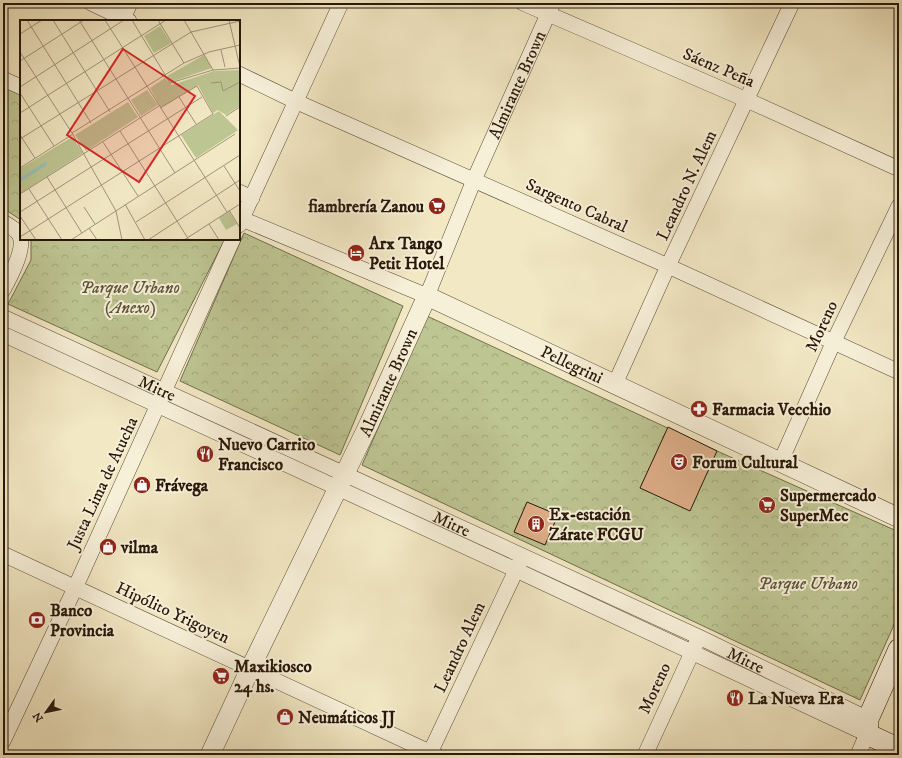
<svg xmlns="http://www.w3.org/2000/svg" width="902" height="758" font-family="'IM FELL DW Pica',serif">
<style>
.park{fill:url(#park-crowns);stroke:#726e4d}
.building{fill:#dfaf8a;stroke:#271708}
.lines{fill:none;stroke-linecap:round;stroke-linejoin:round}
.minor-casing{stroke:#5a4b37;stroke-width:16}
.tertiary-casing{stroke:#5a4b37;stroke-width:20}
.secondary-casing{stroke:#271708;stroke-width:22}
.minor{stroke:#f7f0d9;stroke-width:15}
.tertiary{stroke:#f7f0d9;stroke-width:19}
.secondary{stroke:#f7f0d9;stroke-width:21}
.labels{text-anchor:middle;stroke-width:4;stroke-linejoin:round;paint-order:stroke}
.street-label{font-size:17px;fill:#271708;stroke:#f7f0d9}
.poi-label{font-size:17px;font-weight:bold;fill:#271708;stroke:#f7f0d9;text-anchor:start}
.park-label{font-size:17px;font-style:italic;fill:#5c5438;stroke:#f7f0d9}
.inset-road{fill:none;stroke:#a19479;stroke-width:1}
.view{fill:#d62828;fill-opacity:0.15;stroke:#d62828;stroke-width:2}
.inset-edge{fill:none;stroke:#271708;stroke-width:2}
</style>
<defs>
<pattern id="park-crowns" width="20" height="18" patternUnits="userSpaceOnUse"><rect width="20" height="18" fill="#bdc592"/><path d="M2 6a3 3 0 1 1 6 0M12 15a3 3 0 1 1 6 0" fill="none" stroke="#a2a87c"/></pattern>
</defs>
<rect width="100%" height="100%" fill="#f2e8c4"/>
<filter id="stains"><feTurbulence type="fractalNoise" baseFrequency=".005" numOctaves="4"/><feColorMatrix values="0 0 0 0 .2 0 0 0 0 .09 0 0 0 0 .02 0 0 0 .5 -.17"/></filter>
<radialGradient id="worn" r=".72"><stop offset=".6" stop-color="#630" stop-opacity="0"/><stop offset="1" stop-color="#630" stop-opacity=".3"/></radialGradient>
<!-- park -->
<g class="park">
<path d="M3,84L21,93V220L3,208Z"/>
<path d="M244,233L403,306L340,455L180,381Z"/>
<path d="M31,239H225L157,372L8,304L31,260Z"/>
<path d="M427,316L717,451L899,532V614L860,700L362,465Z"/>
</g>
<!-- building -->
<g class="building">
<path d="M668,427L717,451L690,511L640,488Z"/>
<path d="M527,502L558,515L545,545L514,532Z"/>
</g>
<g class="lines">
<defs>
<g id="minor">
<path d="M91,3L129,21"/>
<path d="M523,3L747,100L899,169"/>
<path d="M122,21L130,3"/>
<path d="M239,74L297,102L668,266L899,372"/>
<path d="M3,79L21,87"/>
<path d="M239,192L252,198"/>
<path id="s1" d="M242,219L427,296L474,180L553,3"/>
<path d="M3,222C8,225 15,229 18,233C28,245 9,279 3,290"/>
<path d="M239,225L341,3"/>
<path id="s2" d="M3,317L699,637L868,719"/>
<path d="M3,334L516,570L867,734L858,755"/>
<path d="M615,384L668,266L792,3"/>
<path d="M780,463L834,341L899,206"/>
<path d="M3,554L436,755"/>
<path d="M3,741L75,588L233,239"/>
<path d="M429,755L520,562"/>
<path d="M645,755L696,644"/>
</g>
<g id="tertiary">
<path id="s3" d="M210,755L250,669L369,424L427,296L899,518"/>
</g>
<g id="secondary">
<path d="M867,734L868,719L899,649"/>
<path d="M867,734L899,749"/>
</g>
</defs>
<!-- minor casing -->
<use href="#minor" class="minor-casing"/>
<!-- tertiary casing -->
<use href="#tertiary" class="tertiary-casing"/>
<!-- secondary casing -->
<use href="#secondary" class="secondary-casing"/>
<!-- minor -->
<use href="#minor" class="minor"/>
<!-- tertiary -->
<use href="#tertiary" class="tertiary"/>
<!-- secondary -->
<use href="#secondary" class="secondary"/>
</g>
<!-- icons -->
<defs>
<symbol id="supermarket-disc" viewBox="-11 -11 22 22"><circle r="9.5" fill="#8f2418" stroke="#f7f0d9"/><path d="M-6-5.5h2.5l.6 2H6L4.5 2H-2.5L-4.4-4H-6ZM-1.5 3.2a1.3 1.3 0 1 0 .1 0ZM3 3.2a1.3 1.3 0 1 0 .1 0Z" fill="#fff"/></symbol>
<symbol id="hotel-disc" viewBox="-11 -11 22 22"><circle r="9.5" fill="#8f2418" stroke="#f7f0d9"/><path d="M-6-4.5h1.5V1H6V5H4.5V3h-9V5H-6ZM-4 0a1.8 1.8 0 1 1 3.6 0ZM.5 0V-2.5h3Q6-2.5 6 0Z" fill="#fff"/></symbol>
<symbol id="pharmacy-disc" viewBox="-11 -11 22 22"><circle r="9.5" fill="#8f2418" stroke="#f7f0d9"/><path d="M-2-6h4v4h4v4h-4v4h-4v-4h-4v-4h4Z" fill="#fff"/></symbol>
<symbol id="restaurant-disc" viewBox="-11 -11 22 22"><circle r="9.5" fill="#8f2418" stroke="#f7f0d9"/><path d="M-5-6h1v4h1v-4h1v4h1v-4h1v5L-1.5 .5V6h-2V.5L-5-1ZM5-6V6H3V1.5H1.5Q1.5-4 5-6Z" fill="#fff"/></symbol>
<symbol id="theatre-disc" viewBox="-11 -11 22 22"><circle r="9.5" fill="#8f2418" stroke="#f7f0d9"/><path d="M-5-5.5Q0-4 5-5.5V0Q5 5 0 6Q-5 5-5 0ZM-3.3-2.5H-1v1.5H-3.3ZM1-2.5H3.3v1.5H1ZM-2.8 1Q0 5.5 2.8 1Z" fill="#fff"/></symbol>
<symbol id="shop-disc" viewBox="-11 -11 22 22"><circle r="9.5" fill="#8f2418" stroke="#f7f0d9"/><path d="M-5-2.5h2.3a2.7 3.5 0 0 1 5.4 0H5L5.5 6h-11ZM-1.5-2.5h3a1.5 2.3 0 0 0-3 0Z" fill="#fff"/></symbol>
<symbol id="building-disc" viewBox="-11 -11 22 22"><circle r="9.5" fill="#8f2418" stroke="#f7f0d9"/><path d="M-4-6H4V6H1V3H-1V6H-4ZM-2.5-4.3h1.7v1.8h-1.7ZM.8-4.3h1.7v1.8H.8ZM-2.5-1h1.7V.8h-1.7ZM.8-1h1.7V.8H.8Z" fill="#fff"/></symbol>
<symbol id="bank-disc" viewBox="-11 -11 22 22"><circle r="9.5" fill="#8f2418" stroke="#f7f0d9"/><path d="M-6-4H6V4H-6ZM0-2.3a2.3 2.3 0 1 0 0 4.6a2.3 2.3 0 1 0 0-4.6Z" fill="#fff"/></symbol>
</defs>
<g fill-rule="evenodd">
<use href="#supermarket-disc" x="427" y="196" width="20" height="20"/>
<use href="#hotel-disc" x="346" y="243" width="20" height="20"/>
<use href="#pharmacy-disc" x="689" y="399" width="20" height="20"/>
<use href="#restaurant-disc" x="195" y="444" width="20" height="20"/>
<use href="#theatre-disc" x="669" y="452" width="20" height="20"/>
<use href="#shop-disc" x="132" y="475" width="20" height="20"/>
<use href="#supermarket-disc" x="757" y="495" width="20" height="20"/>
<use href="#building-disc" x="526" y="514" width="20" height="20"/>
<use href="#shop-disc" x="98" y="537" width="20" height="20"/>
<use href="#bank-disc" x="27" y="610" width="20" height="20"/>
<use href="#supermarket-disc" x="211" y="666" width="20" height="20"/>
<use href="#restaurant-disc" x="725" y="688" width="20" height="20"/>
<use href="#shop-disc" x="275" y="707" width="20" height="20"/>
</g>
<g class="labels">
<!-- street labels -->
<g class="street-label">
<text transform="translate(719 67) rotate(23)" y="6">Sáenz Peña</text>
<text dy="6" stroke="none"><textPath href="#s1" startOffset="430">Almirante Brown</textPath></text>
<text transform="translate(686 185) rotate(-65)" y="6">Leandro N. Alem</text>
<text transform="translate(577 205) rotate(24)" y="6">Sargento Cabral</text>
<text transform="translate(821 326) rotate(-65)" y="6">Moreno</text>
<text dy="6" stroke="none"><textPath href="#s3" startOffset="668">Pellegrini</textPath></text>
<text dy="6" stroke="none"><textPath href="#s3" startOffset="413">Almirante Brown</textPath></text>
<text dy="6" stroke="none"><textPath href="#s2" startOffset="170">Mitre</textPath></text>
<text transform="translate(102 483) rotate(-65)" y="6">Justa Lima de Atucha</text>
<text dy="6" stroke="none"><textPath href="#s2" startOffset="494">Mitre</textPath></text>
<text transform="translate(173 612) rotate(25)" y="6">Hipólito Yrigoyen</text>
<text transform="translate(459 647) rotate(-65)" y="6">Leandro Alem</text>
<text dy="6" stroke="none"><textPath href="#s2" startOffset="818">Mitre</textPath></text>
<text transform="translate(654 688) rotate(-65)" y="6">Moreno</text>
</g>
<!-- poi labels -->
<g class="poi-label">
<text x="424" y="212" text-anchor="end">fiambrería Zanou</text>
<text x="369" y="249">Arx Tango<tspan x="369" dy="20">Petit Hotel</tspan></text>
<text x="712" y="415">Farmacia Vecchio</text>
<text x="218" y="450">Nuevo Carrito<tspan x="218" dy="20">Francisco</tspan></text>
<text x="692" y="468">Forum Cultural</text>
<text x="155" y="491">Frávega</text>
<text x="780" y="501">Supermercado<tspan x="780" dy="20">SuperMec</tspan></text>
<text x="549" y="520">Ex-estación<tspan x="549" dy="20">Zárate FCGU</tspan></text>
<text x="121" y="553">vilma</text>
<text x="50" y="616">Banco<tspan x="50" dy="20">Provincia</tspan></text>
<text x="234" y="672">Maxikiosco<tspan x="234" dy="20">24 hs.</tspan></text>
<text x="748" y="704">La Nueva Era</text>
<text x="298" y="723">Neumáticos JJ</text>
</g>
<!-- park labels -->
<g class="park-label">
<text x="130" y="293">Parque Urbano<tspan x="130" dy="20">(Anexo)</tspan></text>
<text x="808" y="589">Parque Urbano</text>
</g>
</g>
<!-- overview -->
<g transform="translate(20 20)">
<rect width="220" height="220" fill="#f2e8c4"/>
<path d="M199,91L218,110L176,138L161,115Z" fill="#bdc592"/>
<path d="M140,6L151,23L134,33L124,16ZM184,35L192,48L151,62L147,56ZM220,50V86L206,95L198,90L193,93L178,65L141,88L130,68L145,58L152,65L194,51ZM127,70L138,85L121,96L111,80ZM108,82L118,97L66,131L55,115ZM52,117L63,133L0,174V149ZM209,191L217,204L206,210L199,198Z" fill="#bdc592"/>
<path d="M27,141V145L0,162V158Z" fill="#9bc0b4"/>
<path class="inset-road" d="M7,0L71,103M33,0L90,92M59,0L155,153M85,0L207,192M112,0L150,63L193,50L220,48M138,0L164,43M164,0L193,50M209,0L220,47M0,14L22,0M201,30L205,47M0,32L52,113L164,43L189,32L220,25M0,41L64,0M191,63L201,62L203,71L220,62M0,67L104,0M0,73L34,126M159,77L176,104M0,93L146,0M206,96L220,87M100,111L169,220M52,113L96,191L102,220M0,115L15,138M0,119L171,12L220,1M83,122L118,176M204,146L220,171M0,148L53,114M27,157L62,213M9,169L42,220M0,174L139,86M105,184L125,220M64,187L75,204M209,190L220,208M0,192L182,77M0,196L16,220M116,202L220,135M189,204L199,220M69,208L77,220M0,217L193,94L177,66L140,88M51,220L215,114M128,220L220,160M164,220L220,184"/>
<path class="view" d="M103,29L175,76L119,162L47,115Z"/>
<rect width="220" height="220" class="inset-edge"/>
</g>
<!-- margin -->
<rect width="902" height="758" fill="none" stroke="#f2e8c4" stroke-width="16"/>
<rect x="4" y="4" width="894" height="750" fill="none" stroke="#271708" stroke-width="2"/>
<rect x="8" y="8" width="886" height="742" fill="none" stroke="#271708"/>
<!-- north arrow -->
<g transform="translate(46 712) rotate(237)" stroke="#f7f0d9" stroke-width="3" paint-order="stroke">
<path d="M0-3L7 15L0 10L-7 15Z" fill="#271708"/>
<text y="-6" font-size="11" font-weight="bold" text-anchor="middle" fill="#271708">N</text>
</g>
<rect width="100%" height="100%" filter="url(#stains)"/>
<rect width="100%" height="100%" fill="url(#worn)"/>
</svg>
